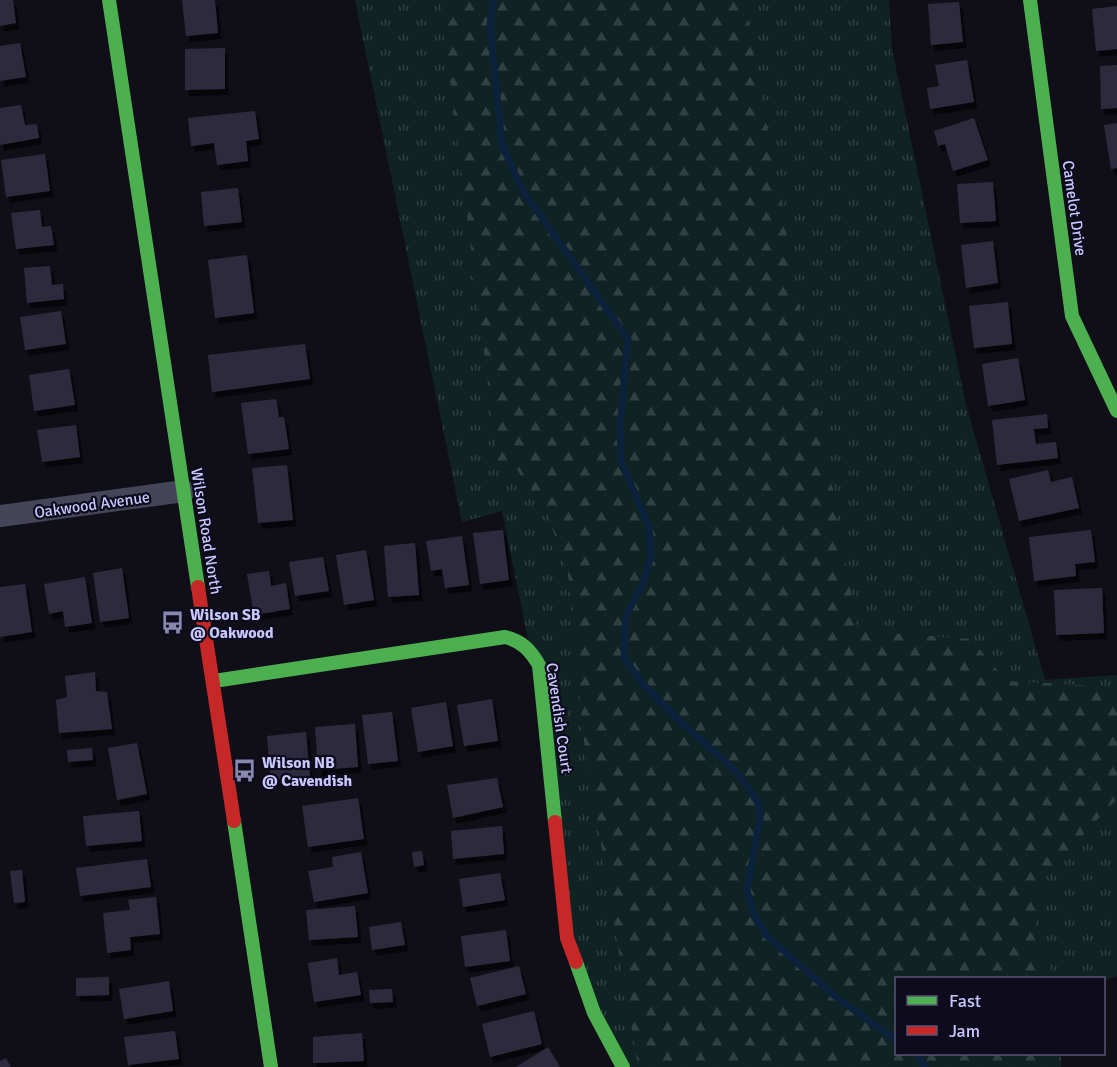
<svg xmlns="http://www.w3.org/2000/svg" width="1117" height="1067" font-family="Signika,sans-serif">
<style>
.grass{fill:url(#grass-tufts)}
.forest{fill:url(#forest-firs)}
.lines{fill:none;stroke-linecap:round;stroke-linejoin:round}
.stream{stroke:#0c223c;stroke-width:7}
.building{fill:#2d2c3c;filter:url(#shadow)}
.street{stroke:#444559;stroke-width:22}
.fast{stroke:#4caf50;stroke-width:14}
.jam{stroke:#c62828;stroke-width:14}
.labels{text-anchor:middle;stroke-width:4.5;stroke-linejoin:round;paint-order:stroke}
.street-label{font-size:16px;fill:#c8c7fe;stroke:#0d0b1c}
.poi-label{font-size:16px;font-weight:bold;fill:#c8c7fe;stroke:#0d0b1c;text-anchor:start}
</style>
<defs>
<pattern id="grass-tufts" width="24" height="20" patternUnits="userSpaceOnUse" patternTransform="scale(1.5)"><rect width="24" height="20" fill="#0f2322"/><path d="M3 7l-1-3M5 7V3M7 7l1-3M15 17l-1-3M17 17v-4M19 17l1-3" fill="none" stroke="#304143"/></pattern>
<pattern id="forest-firs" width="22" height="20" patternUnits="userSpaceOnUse" patternTransform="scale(1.5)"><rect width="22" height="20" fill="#0f2322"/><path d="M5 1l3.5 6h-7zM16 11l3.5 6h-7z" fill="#304143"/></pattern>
<filter id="shadow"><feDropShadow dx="3.5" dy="6" stdDeviation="0" flood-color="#0009"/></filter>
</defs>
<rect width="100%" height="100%" fill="#100f18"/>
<!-- grass -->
<path class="grass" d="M355,0H889L892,49L966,405L1045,680L1117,675V976L1104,980L896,978V1054H1061V1067H621L567,938L530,649L502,511L462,522Z"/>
<!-- forest -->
<path class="forest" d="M440,0H744L858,631L971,639L1006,681L1117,687V799L1040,880L1035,942L1055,978H896V1054H1061V1067H638L584,742L568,573L546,510L515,467L499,471Z"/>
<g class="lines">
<!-- stream -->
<g class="stream">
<path d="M494,0L490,24L502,145L523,191L628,339L620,427L621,461L649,527L651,556L644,581L626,616L624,658L643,684L685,726L737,772L759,804L760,818L747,891L754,914L767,936L836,997L896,1040"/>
<path d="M916,1054L925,1067"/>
</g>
</g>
<!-- building -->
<g class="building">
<path d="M0,0H13L16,23L0,26Z"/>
<path d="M182,0H215L218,33L186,36Z"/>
<path d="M959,2L963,42L931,45L928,4Z"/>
<path d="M1117,6V49L1096,51L1092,9Z"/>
<path d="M20,43L26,77L0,81V46Z"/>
<path d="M225,48V89L185,90V49Z"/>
<path d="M967,60L974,102L930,109L927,88L939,86L935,65Z"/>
<path d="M1117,65V108L1101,109L1100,66Z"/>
<path d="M21,105L25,125L37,124L39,138L0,145V108Z"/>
<path d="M255,111L259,139L246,141L248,161L217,165L214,143L191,146L188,118Z"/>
<path d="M974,118L988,160L953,171L945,144L938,146L934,131Z"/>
<path d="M1117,123V168L1111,169L1104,125Z"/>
<path d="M45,154L50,191L6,197L1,160Z"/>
<path d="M993,182L996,221L960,223L957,184Z"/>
<path d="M238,188L242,222L204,226L201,192Z"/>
<path d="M40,210L42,227L51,226L54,245L16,249L11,213Z"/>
<path d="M993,241L998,283L966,288L961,245Z"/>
<path d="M247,255L254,313L215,318L208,260Z"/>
<path d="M50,266L52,285L63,284L64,299L27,303L24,268Z"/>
<path d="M1008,302L1012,344L974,348L969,306Z"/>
<path d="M61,311L66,344L25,350L20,317Z"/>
<path d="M305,344L310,379L212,392L208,355Z"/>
<path d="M1018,358L1025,400L988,406L982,364Z"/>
<path d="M69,369L75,405L34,411L29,375Z"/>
<path d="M276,399L279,417H284L289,449L248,454L241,403Z"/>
<path d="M1047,414L1048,428L1034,429L1036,444L1056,442L1058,458L997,465L992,420Z"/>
<path d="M76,425L80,457L42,462L37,430Z"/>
<path d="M287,465L293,520L258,523L252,468Z"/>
<path d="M1048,470L1051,482L1072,477L1079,508L1019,521L1009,479Z"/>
<path d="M503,530L509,580L480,584L473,533Z"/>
<path d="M1091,530L1095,562L1075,564L1076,576L1034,581L1029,537Z"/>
<path d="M462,536L469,585L445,588L442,569L431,571L426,541Z"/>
<path d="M415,543L419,595L388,597L384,546Z"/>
<path d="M366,550L374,600L344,605L336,555Z"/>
<path d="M323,557L329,591L295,596L289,562Z"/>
<path d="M122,568L129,618L100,622L93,573Z"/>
<path d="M269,571L271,586L286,583L290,609L254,615L247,574Z"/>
<path d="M85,577L92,623L65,627L63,611L49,614L44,584Z"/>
<path d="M25,584L32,632L0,637V587Z"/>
<path d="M1102,588L1104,633L1056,635L1054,590Z"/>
<path d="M95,672L96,691L107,692L112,729L59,733L56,700L67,697L65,676Z"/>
<path d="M492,699L498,741L464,746L457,705Z"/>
<path d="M446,702L453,746L418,752L411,708Z"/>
<path d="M392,712L398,761L368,764L362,715Z"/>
<path d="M355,724L358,767L318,770L315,727Z"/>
<path d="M306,732L310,777L271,781L267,736Z"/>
<path d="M137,743L147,794L117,800L108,748Z"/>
<path d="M92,748L93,760L68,762L67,750Z"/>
<path d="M497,778L503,807L453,818L447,785Z"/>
<path d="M358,798L364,839L308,847L302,806Z"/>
<path d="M139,811L142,841L86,846L83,816Z"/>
<path d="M502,826L504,854L453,859L451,831Z"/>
<path d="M422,851L424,865L414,867L412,852Z"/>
<path d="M361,852L368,893L314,902L308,871L333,867L332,857Z"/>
<path d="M147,859L151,887L80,896L76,868Z"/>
<path d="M22,870L25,902L14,903L10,871Z"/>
<path d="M500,873L505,900L463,907L459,879Z"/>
<path d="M156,897L160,934L130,937L131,950L107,953L103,913L130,910L128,900Z"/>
<path d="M355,906L358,937L309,940L306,910Z"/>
<path d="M401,922L405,945L372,950L369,927Z"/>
<path d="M506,930L510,961L465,967L461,936Z"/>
<path d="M337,958L339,975L357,972L361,995L314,1002L308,963Z"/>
<path d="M519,966L526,994L477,1006L470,978Z"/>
<path d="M109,977V995L76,996V978Z"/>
<path d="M169,981L173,1011L124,1019L119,989Z"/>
<path d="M392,989L393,1002L370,1003L369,990Z"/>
<path d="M534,1011L542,1044L490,1057L482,1024Z"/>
<path d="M175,1031L179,1059L128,1065L124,1037Z"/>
<path d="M362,1033L364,1061L313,1063V1037Z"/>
<path d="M548,1047L560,1067H516Z"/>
<path d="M6,1058L11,1067H0V1061Z"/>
</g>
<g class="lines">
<!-- street -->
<path class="street" d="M0,516L184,491"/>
<!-- fast -->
<g class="fast">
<path d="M109,0L198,587"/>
<path d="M1030,0L1072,316L1117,411"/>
<path d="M214,681L505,637C522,641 530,650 539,665L555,822"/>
<path d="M234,821L271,1067"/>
<path d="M576,962L594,1013L623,1067"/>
</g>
<!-- jam -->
<g class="jam">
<path d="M198,587L234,821"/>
<path d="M555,822L567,938L576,962"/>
</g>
</g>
<!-- icons -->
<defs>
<symbol id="bus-bare" viewBox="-9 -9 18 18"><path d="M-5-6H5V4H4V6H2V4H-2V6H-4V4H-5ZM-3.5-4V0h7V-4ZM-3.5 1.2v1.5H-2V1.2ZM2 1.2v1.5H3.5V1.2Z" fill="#8887ae" stroke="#0d0b1c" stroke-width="2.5" paint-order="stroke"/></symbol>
</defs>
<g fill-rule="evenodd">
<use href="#bus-bare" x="156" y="606" width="33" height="33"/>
<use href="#bus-bare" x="228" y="754" width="33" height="33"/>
</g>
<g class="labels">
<!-- street labels -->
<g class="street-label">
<text transform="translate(1075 208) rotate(82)" y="6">Camelot Drive</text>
<text transform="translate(92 504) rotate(-8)" y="6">Oakwood Avenue</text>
<text transform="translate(207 531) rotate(81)" y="6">Wilson Road North</text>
<text transform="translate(560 718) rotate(82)" y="6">Cavendish Court</text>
</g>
<!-- poi labels -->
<g class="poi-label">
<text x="190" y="620">Wilson SB<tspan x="190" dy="18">@ Oakwood</tspan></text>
<text x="262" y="768">Wilson NB<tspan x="262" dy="18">@ Cavendish</tspan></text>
</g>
</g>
<!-- legend -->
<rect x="895" y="977" width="210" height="78" fill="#0d0b1c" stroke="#585676" stroke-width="1.5"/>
<rect x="907" y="996" width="30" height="9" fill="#4caf50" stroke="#585676" stroke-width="1.5"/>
<text x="949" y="1007" font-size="18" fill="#c8c7fe">Fast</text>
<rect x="907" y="1026" width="30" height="9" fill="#c62828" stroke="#585676" stroke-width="1.5"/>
<text x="949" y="1037" font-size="18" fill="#c8c7fe">Jam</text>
</svg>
